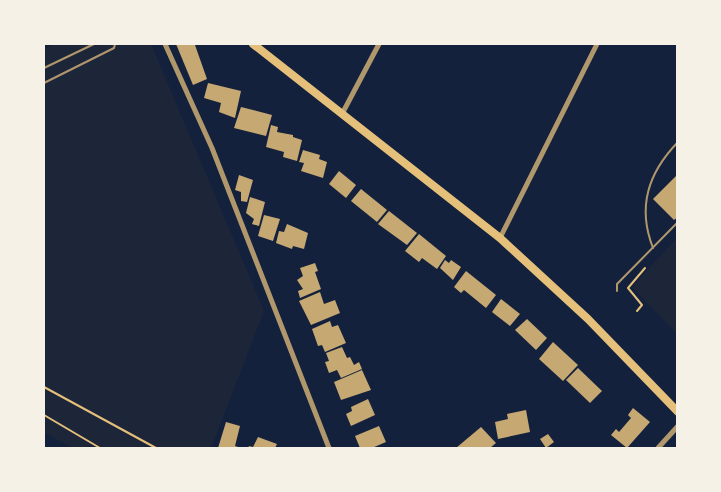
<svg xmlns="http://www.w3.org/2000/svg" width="721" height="492" font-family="'Noto Sans',sans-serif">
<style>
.green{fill:#1d2539}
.building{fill:#c6a872}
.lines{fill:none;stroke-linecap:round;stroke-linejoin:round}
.path{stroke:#e5c07b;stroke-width:2}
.service{stroke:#b1986c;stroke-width:2}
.minor{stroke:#b1986c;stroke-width:5}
.primary{stroke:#e5c07b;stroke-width:8}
</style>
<rect width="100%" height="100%" fill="#14213d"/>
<!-- green -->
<g class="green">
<path d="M55,44H151L264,311L211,448H72L44,432V49Z"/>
<path d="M677,238V334L632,287Z"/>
</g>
<!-- building -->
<g class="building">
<path d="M176,44L195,45L207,79L193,85Z"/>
<path d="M208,83L241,91L235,118L219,112L221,103L204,98Z"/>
<path d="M241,107L272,115L266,136L234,128Z"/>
<path d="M271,125L278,127L277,132L293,135V137L302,140L297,161L283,157L284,152L266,147Z"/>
<path d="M303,150L320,155L319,159L327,162L323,178L301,171L304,163L299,162Z"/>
<path d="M339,171L356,185L346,198L329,184Z"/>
<path d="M678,174V217L674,220L653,199Z"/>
<path d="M239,175L253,180L247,202L241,201V192L235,190Z"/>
<path d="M361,189L387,210L377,222L351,201Z"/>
<path d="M250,197L265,202L259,226L252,224L254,219L246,213Z"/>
<path d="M389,211L417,233L407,245L378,224Z"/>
<path d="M264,215L280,219L273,241L258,236Z"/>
<path d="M287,224L308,233L304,249L293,246L292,249L276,243L279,231L284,232Z"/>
<path d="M419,234L446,256L437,269L422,258L419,262L405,251Z"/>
<path d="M445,260L449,263L451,260L461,267L453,280L440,268Z"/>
<path d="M315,263L318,271L315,272L321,289L300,298L298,291L303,289L297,280L303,276L300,268Z"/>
<path d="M466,271L496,295L486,308L464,290L461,293L454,287Z"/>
<path d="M320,292L324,304L335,300L340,313L311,325L299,301Z"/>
<path d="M501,299L520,314L510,326L492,312Z"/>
<path d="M527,319L547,338L536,350L515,330Z"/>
<path d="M330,321L332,327L338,325L346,343L325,352L322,345L318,346L312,329Z"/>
<path d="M553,342L578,365L563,381L539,359Z"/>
<path d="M342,347L347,358L350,357L354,365L359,362L362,369L341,378L337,370L329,373L325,362L329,361L326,353Z"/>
<path d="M578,368L602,391L590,403L566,380Z"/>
<path d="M362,370L371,390L341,400L334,382Z"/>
<path d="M368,399L375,415L351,426L346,414L352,411L351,407Z"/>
<path d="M633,408L650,422L627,448L611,435L616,429L619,432L631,418L628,415Z"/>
<path d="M526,410L530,432L498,439L495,422L508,419L507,414Z"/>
<path d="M226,422L240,426L235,446L241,448H218Z"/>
<path d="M379,426L386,442L372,448H360L355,436Z"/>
<path d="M481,427L496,443L490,448H456Z"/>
<path d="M548,434L554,442L546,448L540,439Z"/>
<path d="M258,437L277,444L275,448H248L249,446L253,447Z"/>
</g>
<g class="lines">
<!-- path -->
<g class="path">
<path d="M637,311L642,305L628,288L645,268"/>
<path d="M44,387L156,448"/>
<path d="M44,415L100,448"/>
</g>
<!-- service -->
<g class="service">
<path d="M44,68L94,44"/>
<path d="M44,83L114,48L115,44"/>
<path d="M653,248C637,207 648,173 678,142"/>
<path d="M617,291V284L678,222"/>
</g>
<!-- minor -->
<g class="minor">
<path d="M165,44L212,148L329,448"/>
<path d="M342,114L379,44"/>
<path d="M500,238L597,44"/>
<path d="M658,448L678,426"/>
</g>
<!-- primary -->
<path class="primary" d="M253,44L500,238L588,319L678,412"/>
</g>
<!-- border -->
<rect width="721" height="492" fill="none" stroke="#f6f1e7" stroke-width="90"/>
</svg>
